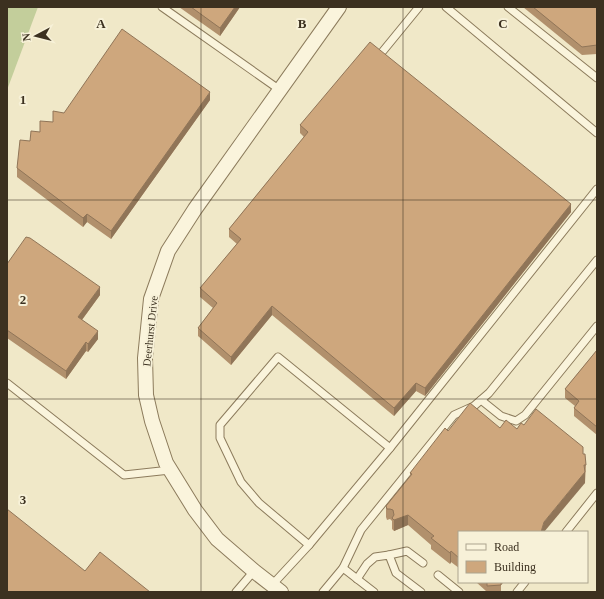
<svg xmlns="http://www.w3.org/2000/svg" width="604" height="599" font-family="'Times New Roman',serif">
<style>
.green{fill:#c3ce9b}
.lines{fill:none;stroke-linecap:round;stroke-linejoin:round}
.service-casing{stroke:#8c7b5c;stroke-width:9}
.minor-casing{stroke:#8c7b5c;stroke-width:16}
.service{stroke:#faf4dc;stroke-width:7}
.minor{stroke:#faf4dc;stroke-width:14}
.wall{fill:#b1906c}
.shaded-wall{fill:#907558}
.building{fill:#cea77d;stroke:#907558}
.grid{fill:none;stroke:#3c3120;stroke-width:1;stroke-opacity:0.55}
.labels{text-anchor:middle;stroke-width:4;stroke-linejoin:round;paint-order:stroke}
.street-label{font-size:11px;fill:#3c3120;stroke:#f7f1d8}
.grid-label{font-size:13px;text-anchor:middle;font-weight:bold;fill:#3c3120;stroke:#f7f1d8;stroke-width:4;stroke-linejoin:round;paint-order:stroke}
</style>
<rect width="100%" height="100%" fill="#f0e8c8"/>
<!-- green -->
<path class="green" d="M7,7H38L7,90Z"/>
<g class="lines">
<defs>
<g id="service">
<path d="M162,7L280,90"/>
<path d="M446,7L597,133"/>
<path d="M508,7L597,78"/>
<path d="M383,51L419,7"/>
<path d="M7,383L124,475L170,470"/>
<path d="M481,400L501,416L516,421L525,415L597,326"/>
<path d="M566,532L597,493"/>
<path d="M309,545L259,503L241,482L220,438V425L278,357L390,448"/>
<path d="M389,555L407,551L423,563"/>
<path d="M343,568L374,592"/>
<path d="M438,575L459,592"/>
<path d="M357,579L367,564L375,557L389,555L396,573L421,592"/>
<path d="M272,585L309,545L390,448L597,189"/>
<path d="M236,592L254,571"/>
<path d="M323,592L343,568L361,530L454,415L474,406L489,393L597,260"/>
<path d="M517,592L525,582"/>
</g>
<path id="minor" d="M281,592L254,571L217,539L195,510L166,463L152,421L146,395L145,358L151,299L168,251L195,209L339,7"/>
</defs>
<!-- service casing -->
<use href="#service" class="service-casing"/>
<!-- minor casing -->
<use href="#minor" class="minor-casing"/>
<!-- service -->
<use href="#service" class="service"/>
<!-- minor -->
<use href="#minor" class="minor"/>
</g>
<!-- wall -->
<g class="wall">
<path d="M179,7H240L220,36Z"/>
<path d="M523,7H597V54L582,55Z"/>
<path d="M210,100L111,239L87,222L83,227L17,177V168L30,141L40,132L53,122L64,113Z"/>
<path d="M300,125L571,212L425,396L416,391L394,416L272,315L231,365L198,336V328L213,308L200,297V288L237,244L229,237V229L304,137L300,133Z"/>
<path d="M7,264L100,295L82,320L98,339L88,352L86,351L66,379L7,338Z"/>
<path d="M597,350V435L574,416V408L575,406L565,398V389Z"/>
<path d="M524,425L583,454L586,465L585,483L459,532V568L451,562L450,564L431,549V545L408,525L394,531L392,529V521L390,519L387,520L386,517V506L410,477V473L448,431L500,428L517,429Z"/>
<path d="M476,582H504L501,585V592H487L486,591Z"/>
</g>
<!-- shaded-wall -->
<g class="shaded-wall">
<path d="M235,7H240L220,36V28Z"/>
<path d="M210,92V100L111,239V231Z"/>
<path d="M571,204V212L425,396V388Z"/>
<path d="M87,214V222L83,227V218Z"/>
<path d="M100,287V295L78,325V317Z"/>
<path d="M272,306V315L231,365V357Z"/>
<path d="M98,331V339L88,352V344Z"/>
<path d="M86,342V351L66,379V371Z"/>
<path d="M416,383V391L394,416V408Z"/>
<path d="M585,472V483L544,532H541L544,522Z"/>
<path d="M408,515V525L394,531V520Z"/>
<path d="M451,551V562L450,564V553Z"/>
</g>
<!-- building -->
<g class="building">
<path d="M191,7H235L220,28Z"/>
<path d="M533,7H597V45L582,47Z"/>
<path d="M122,29L210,92L111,231L87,214L83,218L17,168L20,140L30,141L31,131L40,132V121L53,122V111L64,113Z"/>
<path d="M370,42L571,204L425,388L416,383L394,408L272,306L231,357L198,328L217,303L200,288L241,239L229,229L308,132L300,125Z"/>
<path d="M26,237L30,238L100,287L78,317L98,331L88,344L86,342L66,371L7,330V264Z"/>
<path d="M597,350V427L574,408L579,401L565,389Z"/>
<path d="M470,403L500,428L506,420L517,429L521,423L524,425L536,409L583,447V454H585L586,465H584L585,472L544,522L541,532H459V558L451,551L450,553L431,538L434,536L408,515L394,520L392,518L394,515L393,510L390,509H387L386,506L412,474L410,473L445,428L448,431Z"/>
<path d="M7,509L85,571L100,552L150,592H7Z"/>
<path d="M487,582H501V585L487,586Z"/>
</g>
<!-- grid -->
<path class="grid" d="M201,7V592M403,7V592M7,200H597M7,399H597"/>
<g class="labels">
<!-- street labels -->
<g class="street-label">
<text transform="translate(150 331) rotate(-84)" y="4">Deerhurst Drive</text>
</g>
</g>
<g class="grid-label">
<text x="101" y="28">A</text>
<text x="302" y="28">B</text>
<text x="503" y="28">C</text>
<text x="23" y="104">1</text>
<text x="23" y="304">2</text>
<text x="23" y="504">3</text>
</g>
<!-- border -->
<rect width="604" height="599" fill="none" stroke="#3c3120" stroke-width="16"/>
<!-- legend -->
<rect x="458" y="531" width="130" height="52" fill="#f7f1d8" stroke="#aca48e"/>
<rect x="466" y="544" width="20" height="6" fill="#faf4dc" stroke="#aca48e"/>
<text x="494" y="551" font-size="12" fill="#3c3120">Road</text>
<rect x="466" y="561" width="20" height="12" fill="#cea77d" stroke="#aca48e"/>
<text x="494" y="571" font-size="12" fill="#3c3120">Building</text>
<!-- north arrow -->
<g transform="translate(36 36) rotate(263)" stroke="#f7f1d8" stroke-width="3" paint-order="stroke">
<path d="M0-3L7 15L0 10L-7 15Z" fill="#3c3120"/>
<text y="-6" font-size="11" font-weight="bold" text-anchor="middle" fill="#3c3120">N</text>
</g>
</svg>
